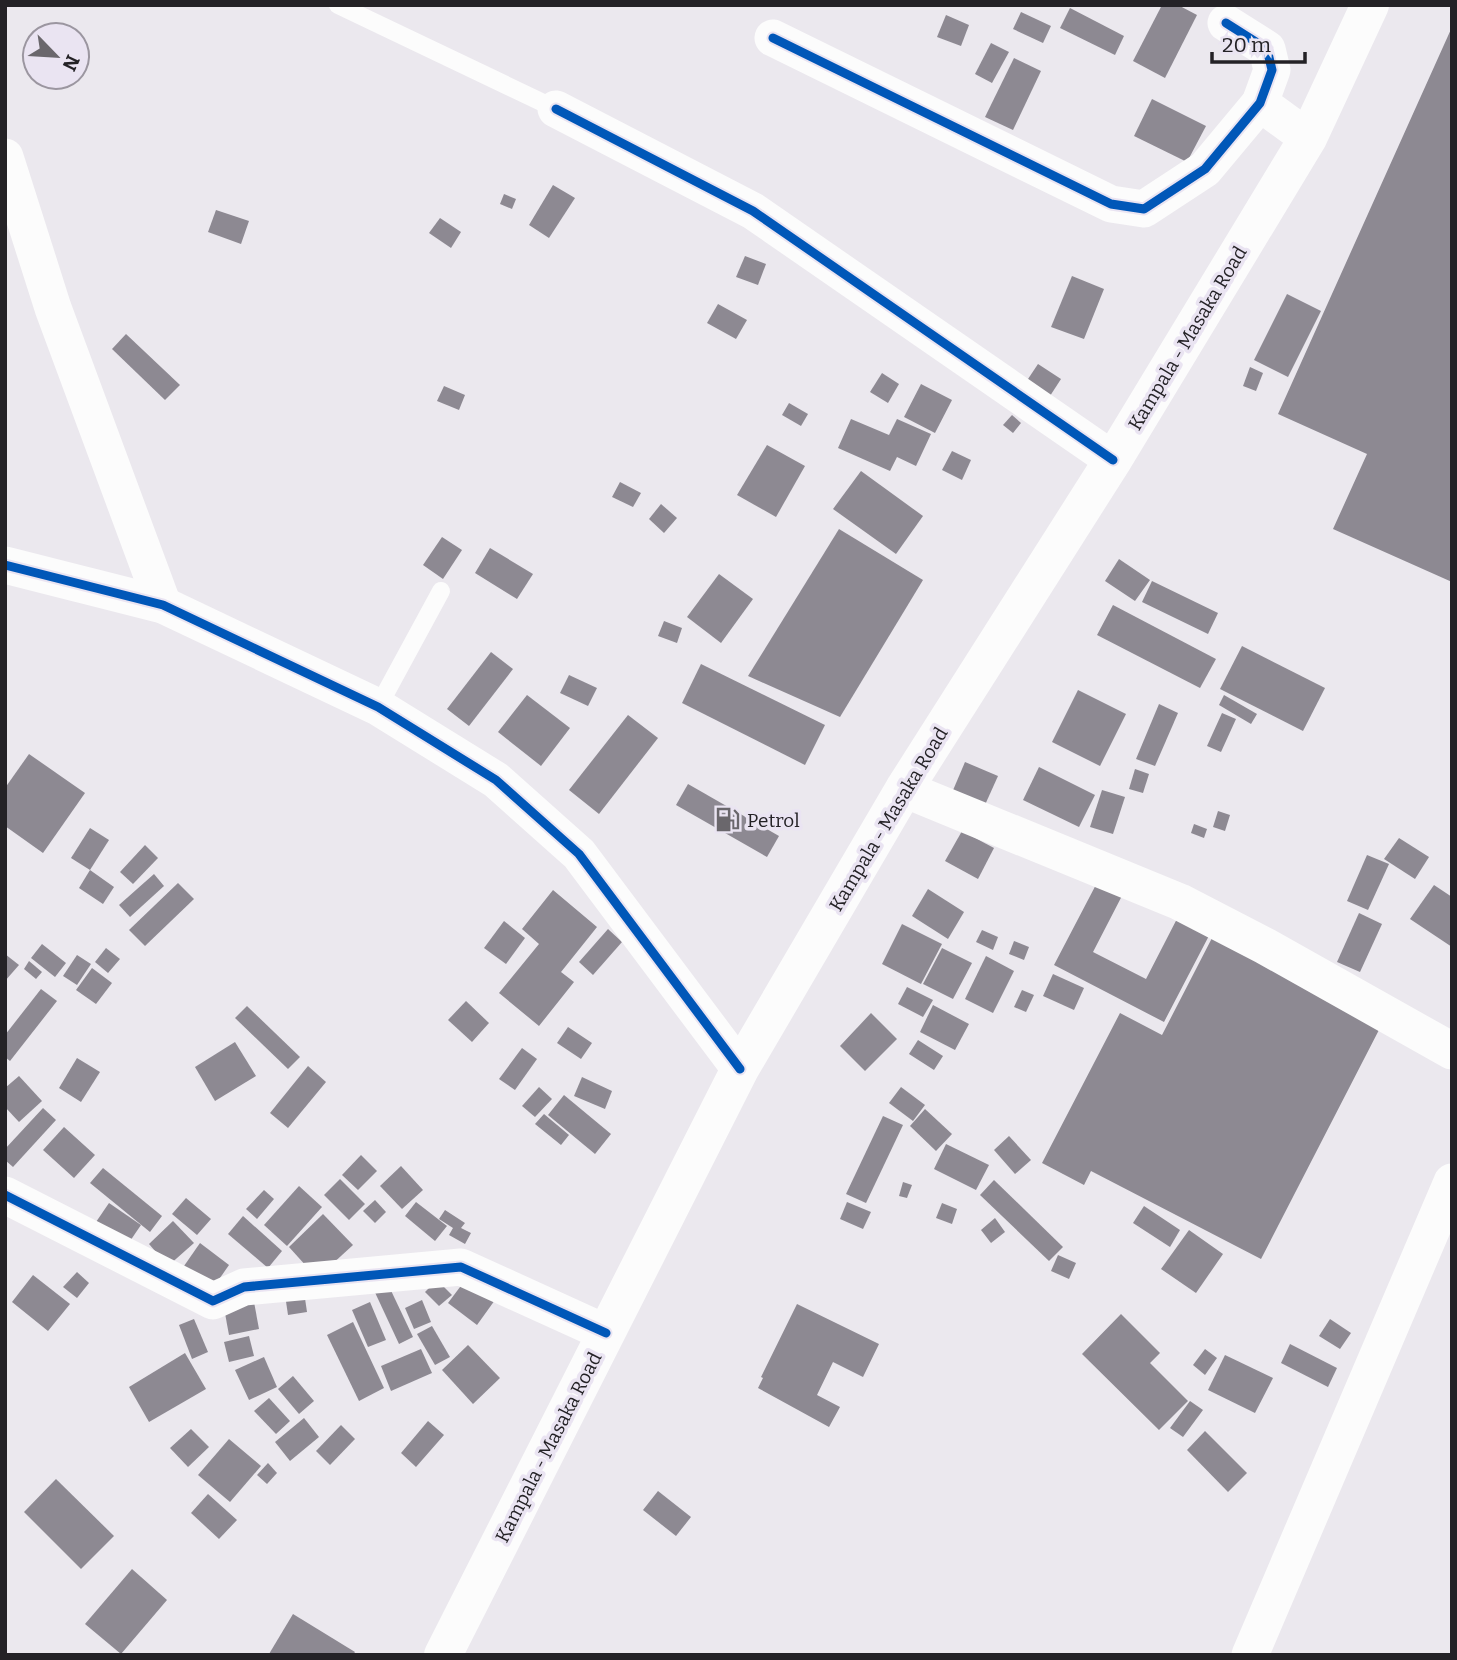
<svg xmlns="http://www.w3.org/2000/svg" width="1457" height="1660" font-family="Bitter,serif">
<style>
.building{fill:#8d8992}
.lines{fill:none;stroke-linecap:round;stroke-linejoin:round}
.service{stroke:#fcfcfc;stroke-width:18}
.minor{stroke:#fcfcfc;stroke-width:37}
.primary{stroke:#fcfcfc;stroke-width:38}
.cycleway-casing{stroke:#eae4f2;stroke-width:13}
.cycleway{stroke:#0057b8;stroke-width:9}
.labels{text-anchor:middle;stroke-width:7;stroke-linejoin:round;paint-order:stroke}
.street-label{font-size:19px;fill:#242226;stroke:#eae4f2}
.poi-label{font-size:19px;fill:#242226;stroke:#eae4f2;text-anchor:start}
</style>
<rect width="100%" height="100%" fill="#ebe8ee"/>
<!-- building -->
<g class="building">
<path d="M1162,5H1178L1197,15L1165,78L1133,61Z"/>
<path d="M1070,8L1124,36L1115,55L1060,28Z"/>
<path d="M1021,12L1051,26L1043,43L1013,29Z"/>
<path d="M946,15L969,25L961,46L937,37Z"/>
<path d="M1452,27V582L1333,529L1367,454L1278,414Z"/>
<path d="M991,43L1009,52L992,83L975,74Z"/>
<path d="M1014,58L1041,71L1013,130L985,117Z"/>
<path d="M1152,99L1206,126L1187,162L1134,136Z"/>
<path d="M553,185L575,198L549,238L529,225Z"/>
<path d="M504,194L516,199L512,209L500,204Z"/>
<path d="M216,210L249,221L241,244L208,232Z"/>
<path d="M440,218L461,232L451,248L429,233Z"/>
<path d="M745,256L766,264L758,285L736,277Z"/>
<path d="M1072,276L1104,289L1084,339L1051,327Z"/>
<path d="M1287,294L1321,311L1288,377L1254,360Z"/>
<path d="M718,304L747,320L736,339L707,323Z"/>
<path d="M126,334L180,385L165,400L112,349Z"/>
<path d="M1038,364L1061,379L1050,396L1026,382Z"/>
<path d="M1250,367L1263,373L1256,391L1243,386Z"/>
<path d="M882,373L899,384L888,403L870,392Z"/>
<path d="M921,384L952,400L935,433L904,417Z"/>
<path d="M444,386L465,395L459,410L437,401Z"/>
<path d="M789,403L808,414L801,426L782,415Z"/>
<path d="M1012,415L1021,423L1013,433L1003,425Z"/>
<path d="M851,419L889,435L897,419L931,434L916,466L897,457L890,471L838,448Z"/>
<path d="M767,445L805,466L776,517L737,495Z"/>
<path d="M952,451L971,460L962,480L942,470Z"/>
<path d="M861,471L923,516L896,554L833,509Z"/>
<path d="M620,482L641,493L633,507L612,497Z"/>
<path d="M661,504L677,518L664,533L649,519Z"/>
<path d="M839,529L923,580L840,717L748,676Z"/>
<path d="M442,537L462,550L443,579L423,565Z"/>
<path d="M490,548L533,574L517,599L475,573Z"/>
<path d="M1119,559L1150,580L1135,601L1105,581Z"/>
<path d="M719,574L753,599L721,643L687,617Z"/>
<path d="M1152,581L1218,613L1208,634L1142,602Z"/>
<path d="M1113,605L1216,659L1200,688L1097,635Z"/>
<path d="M664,621L682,628L677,643L658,636Z"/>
<path d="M1242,646L1325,688L1303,731L1220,689Z"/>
<path d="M491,652L513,669L469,726L447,709Z"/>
<path d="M701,664L825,725L805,765L682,703Z"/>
<path d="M569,675L597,688L588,706L560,693Z"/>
<path d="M1078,690L1126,714L1100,766L1052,742Z"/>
<path d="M527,695L570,728L541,766L498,732Z"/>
<path d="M1224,695L1257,714L1251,724L1219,705Z"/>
<path d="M1159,704L1178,713L1155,766L1136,759Z"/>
<path d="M1222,713L1236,719L1221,752L1207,746Z"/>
<path d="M628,715L658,738L599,814L569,790Z"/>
<path d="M29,754L85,793L43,853L5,826V788Z"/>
<path d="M965,762L998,776L980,816L948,802Z"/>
<path d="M1039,767L1095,795L1079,827L1023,800Z"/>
<path d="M1135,769L1149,774L1143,793L1129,789Z"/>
<path d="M688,784L779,836L767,857L676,805Z"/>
<path d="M1102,790L1125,797L1113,834L1090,827Z"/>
<path d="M1218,811L1230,815L1225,831L1213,827Z"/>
<path d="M1194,824L1207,829L1204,838L1191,833Z"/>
<path d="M90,828L109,840L90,870L71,858Z"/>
<path d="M962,831L994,848L978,879L945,861Z"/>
<path d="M1399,838L1429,857L1415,879L1384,859Z"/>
<path d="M145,845L158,858L133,884L120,872Z"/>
<path d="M1367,855L1389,864L1368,910L1347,901Z"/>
<path d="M90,870L114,887L103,904L79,888Z"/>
<path d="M154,874L164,886L130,917L119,905Z"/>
<path d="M1100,877L1125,890L1093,952L1146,979L1181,911L1213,928L1164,1022L1054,965Z"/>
<path d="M178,883L194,899L145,946L129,930Z"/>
<path d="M1434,885L1452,897V947L1410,919Z"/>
<path d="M928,889L964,912L948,939L912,916Z"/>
<path d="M553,890L597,927L561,972L574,982L539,1026L499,993L539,944L522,929Z"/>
<path d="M1359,913L1382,924L1360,972L1337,962Z"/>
<path d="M504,921L525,938L506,964L484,948Z"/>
<path d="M902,924L942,944L921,984L882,964Z"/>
<path d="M608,929L622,942L593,975L579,962Z"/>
<path d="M982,930L998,937L993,950L976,942Z"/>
<path d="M1212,938L1381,1026L1261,1259L1091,1171L1084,1185L1042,1163L1120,1013L1162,1035Z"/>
<path d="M1014,941L1029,947L1024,960L1009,954Z"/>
<path d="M42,944L66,963L55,977L31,958Z"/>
<path d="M106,948L120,959L108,973L95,962Z"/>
<path d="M942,948L972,963L953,999L923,984Z"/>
<path d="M5,954L19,965L5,981Z"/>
<path d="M77,955L91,964L77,985L63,976Z"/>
<path d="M986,956L1014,971L993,1013L965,999Z"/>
<path d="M29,961L42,972L36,979L24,969Z"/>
<path d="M92,968L112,983L96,1004L76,990Z"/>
<path d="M1053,974L1084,988L1074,1010L1043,996Z"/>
<path d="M907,987L933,1000L923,1017L898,1004Z"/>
<path d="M41,989L57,1001L10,1061L5,1057V1035Z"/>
<path d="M1022,990L1034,995L1026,1012L1014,1007Z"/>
<path d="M466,1001L489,1023L472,1042L448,1020Z"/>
<path d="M933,1005L969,1024L955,1050L920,1032Z"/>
<path d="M247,1006L300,1057L288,1069L235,1018Z"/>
<path d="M871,1013L897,1039L865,1071L840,1046Z"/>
<path d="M568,1027L592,1043L581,1059L557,1043Z"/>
<path d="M918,1040L943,1056L934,1070L909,1054Z"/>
<path d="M235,1042L256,1076L215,1101L195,1067Z"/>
<path d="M522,1048L537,1059L515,1090L499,1079Z"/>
<path d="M77,1058L100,1072L81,1102L59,1088Z"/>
<path d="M308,1066L326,1082L288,1128L270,1113Z"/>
<path d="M19,1076L42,1101L19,1122L5,1107V1088Z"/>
<path d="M582,1077L612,1091L605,1109L574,1096Z"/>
<path d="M539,1087L552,1099L535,1117L522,1106Z"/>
<path d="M901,1087L925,1105L913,1121L889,1103Z"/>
<path d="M564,1095L611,1134L595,1154L548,1115Z"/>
<path d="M43,1108L56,1120L13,1167L5,1160V1149Z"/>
<path d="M925,1109L952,1134L936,1151L910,1126Z"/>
<path d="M544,1114L569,1135L561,1145L535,1124Z"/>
<path d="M883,1116L903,1125L866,1203L846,1194Z"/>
<path d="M64,1127L95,1155L74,1178L43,1150Z"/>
<path d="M1009,1136L1031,1160L1015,1174L994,1150Z"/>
<path d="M946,1144L989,1165L976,1190L934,1169Z"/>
<path d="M361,1155L377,1171L358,1190L342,1175Z"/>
<path d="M401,1166L423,1190L402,1209L380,1186Z"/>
<path d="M103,1168L162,1216L150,1232L90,1183Z"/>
<path d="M340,1179L365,1204L349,1220L324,1195Z"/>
<path d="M994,1180L1063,1247L1049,1261L980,1195Z"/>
<path d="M903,1182L912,1185L907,1198L899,1196Z"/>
<path d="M299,1186L322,1207L287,1246L264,1225Z"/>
<path d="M264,1190L274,1199L257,1219L246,1209Z"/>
<path d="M186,1198L211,1219L197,1235L172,1214Z"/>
<path d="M375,1200L386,1212L375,1223L363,1211Z"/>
<path d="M416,1202L447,1226L435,1241L405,1216Z"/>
<path d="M847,1202L871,1212L863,1229L840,1219Z"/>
<path d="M109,1203L141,1225L128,1244L96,1222Z"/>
<path d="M942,1203L957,1209L952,1224L936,1218Z"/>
<path d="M1144,1206L1180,1230L1170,1247L1133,1223Z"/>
<path d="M445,1210L465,1223L461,1228L471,1233L465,1244L449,1235L453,1228L439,1219Z"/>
<path d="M323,1214L353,1245L317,1278L289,1247Z"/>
<path d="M243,1216L282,1251L268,1268L228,1234Z"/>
<path d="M995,1218L1005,1232L991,1243L981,1230Z"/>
<path d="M173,1221L194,1243L168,1266L149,1244Z"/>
<path d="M1189,1230L1223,1254L1196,1293L1161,1269Z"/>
<path d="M200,1243L229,1265L213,1288L184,1266Z"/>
<path d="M1058,1255L1076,1263L1069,1279L1051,1271Z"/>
<path d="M77,1272L89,1283L77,1298L63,1287Z"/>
<path d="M33,1275L70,1304L48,1331L12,1302Z"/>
<path d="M466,1279L495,1300L477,1325L448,1303Z"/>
<path d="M386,1280L413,1337L399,1344L372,1286Z"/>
<path d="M437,1280L452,1295L439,1306L425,1292Z"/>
<path d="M303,1285L307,1312L288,1315L284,1288Z"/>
<path d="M422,1300L431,1322L414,1329L405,1308Z"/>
<path d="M254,1302L259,1329L229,1335L224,1308Z"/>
<path d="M370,1302L386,1340L368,1347L352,1310Z"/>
<path d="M797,1304L879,1344L863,1377L833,1362L817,1395L840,1407L829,1427L758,1388L763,1378L761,1377Z"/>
<path d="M1121,1314L1160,1353L1150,1363L1188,1401L1159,1430L1082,1354Z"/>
<path d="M194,1319L208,1352L192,1359L179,1325Z"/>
<path d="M1330,1319L1351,1333L1340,1349L1319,1336Z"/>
<path d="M353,1322L384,1388L359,1401L327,1335Z"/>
<path d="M432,1326L450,1357L435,1365L417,1334Z"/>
<path d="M249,1336L254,1356L229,1362L224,1342Z"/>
<path d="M1290,1344L1337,1368L1328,1387L1281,1363Z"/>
<path d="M468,1345L500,1378L473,1404L442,1370Z"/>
<path d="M421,1349L432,1373L391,1391L381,1366Z"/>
<path d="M1205,1349L1217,1358L1205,1375L1193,1365Z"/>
<path d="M185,1353L206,1389L149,1422L129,1387Z"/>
<path d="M1225,1355L1273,1378L1255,1413L1208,1390Z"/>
<path d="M264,1357L277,1387L249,1400L235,1370Z"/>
<path d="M293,1376L314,1401L299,1414L278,1389Z"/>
<path d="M269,1398L290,1421L276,1434L254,1411Z"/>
<path d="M1190,1401L1203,1410L1183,1437L1170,1428Z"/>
<path d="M304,1418L319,1437L290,1461L275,1442Z"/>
<path d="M428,1421L444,1435L416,1467L401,1453Z"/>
<path d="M341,1425L355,1439L330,1465L316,1451Z"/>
<path d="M191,1429L209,1447L188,1467L170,1448Z"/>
<path d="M1205,1431L1247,1473L1228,1492L1187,1450Z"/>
<path d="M229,1439L261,1466L230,1502L198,1475Z"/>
<path d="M268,1463L277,1473L267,1484L257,1475Z"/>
<path d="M56,1479L114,1536L81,1569L24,1512Z"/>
<path d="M658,1491L691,1517L676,1536L643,1510Z"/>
<path d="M208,1494L237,1520L219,1539L191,1513Z"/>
<path d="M132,1569L167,1600L121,1654L85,1624Z"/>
<path d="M293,1614L355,1652L353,1655L269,1654Z"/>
</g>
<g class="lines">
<!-- service -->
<g class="service">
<path d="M338,5L556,109"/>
<path d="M378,707L441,591"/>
</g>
<!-- minor -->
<g class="minor">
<path d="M773,38L1111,204L1144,209L1205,169L1260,103L1272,70L1267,49L1226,23"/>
<path d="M1260,103L1308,138"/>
<path d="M556,109L753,211L1113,460"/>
<path d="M5,157L53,308L163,605"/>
<path d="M5,565L163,605L378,707L496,780L579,854L740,1069"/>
<path d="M904,789L1180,902L1265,946L1452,1051"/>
<path d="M5,1195L213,1301L244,1287L461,1267L606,1333"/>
<path d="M1250,1655L1452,1182"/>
</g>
<!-- primary -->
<path class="primary" d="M443,1655L740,1069L904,789L1113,460L1308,138L1370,5"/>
<defs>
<g id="cycleway">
<path d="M773,38L1111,204L1144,209L1205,169L1260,103L1272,70L1267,49L1226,23"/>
<path d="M556,109L753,211L1113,460"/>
<path d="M5,565L163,605L378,707L496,780L579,854L740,1069"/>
<path d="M5,1195L213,1301L244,1287L461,1267L606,1333"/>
</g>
</defs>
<!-- cycleway casing -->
<use href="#cycleway" class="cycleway-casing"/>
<!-- cycleway -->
<use href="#cycleway" class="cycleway"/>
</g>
<!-- icons -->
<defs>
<symbol id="fuel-bare" viewBox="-9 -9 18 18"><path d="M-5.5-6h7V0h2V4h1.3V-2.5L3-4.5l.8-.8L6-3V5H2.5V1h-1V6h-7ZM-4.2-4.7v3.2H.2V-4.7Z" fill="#6a676c" stroke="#eae4f2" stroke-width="2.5" paint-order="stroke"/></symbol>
</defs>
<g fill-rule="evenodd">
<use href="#fuel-bare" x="710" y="802" width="35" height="35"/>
</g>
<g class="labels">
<!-- street labels -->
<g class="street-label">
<text transform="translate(1187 338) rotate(-59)" y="7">Kampala - Masaka Road</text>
<text transform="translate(888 819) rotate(-59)" y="7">Kampala - Masaka Road</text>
<text transform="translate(548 1447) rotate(-63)" y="7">Kampala - Masaka Road</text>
</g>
<!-- poi labels -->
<g class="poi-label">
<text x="747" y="827">Petrol</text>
</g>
</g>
<!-- border -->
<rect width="1457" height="1660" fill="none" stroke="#242226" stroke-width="14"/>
<!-- north arrow -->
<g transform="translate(56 56) rotate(115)"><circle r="33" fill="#eae4f2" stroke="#9b96a0" stroke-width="2"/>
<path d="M0-5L12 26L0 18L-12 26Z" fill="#6a676c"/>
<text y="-10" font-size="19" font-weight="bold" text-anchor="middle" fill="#242226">N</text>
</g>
<!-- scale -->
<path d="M1212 52v10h93v-10" fill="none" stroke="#242226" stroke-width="3.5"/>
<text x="1222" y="52" font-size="21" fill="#242226" stroke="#eae4f2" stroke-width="5" paint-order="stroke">20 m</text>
</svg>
